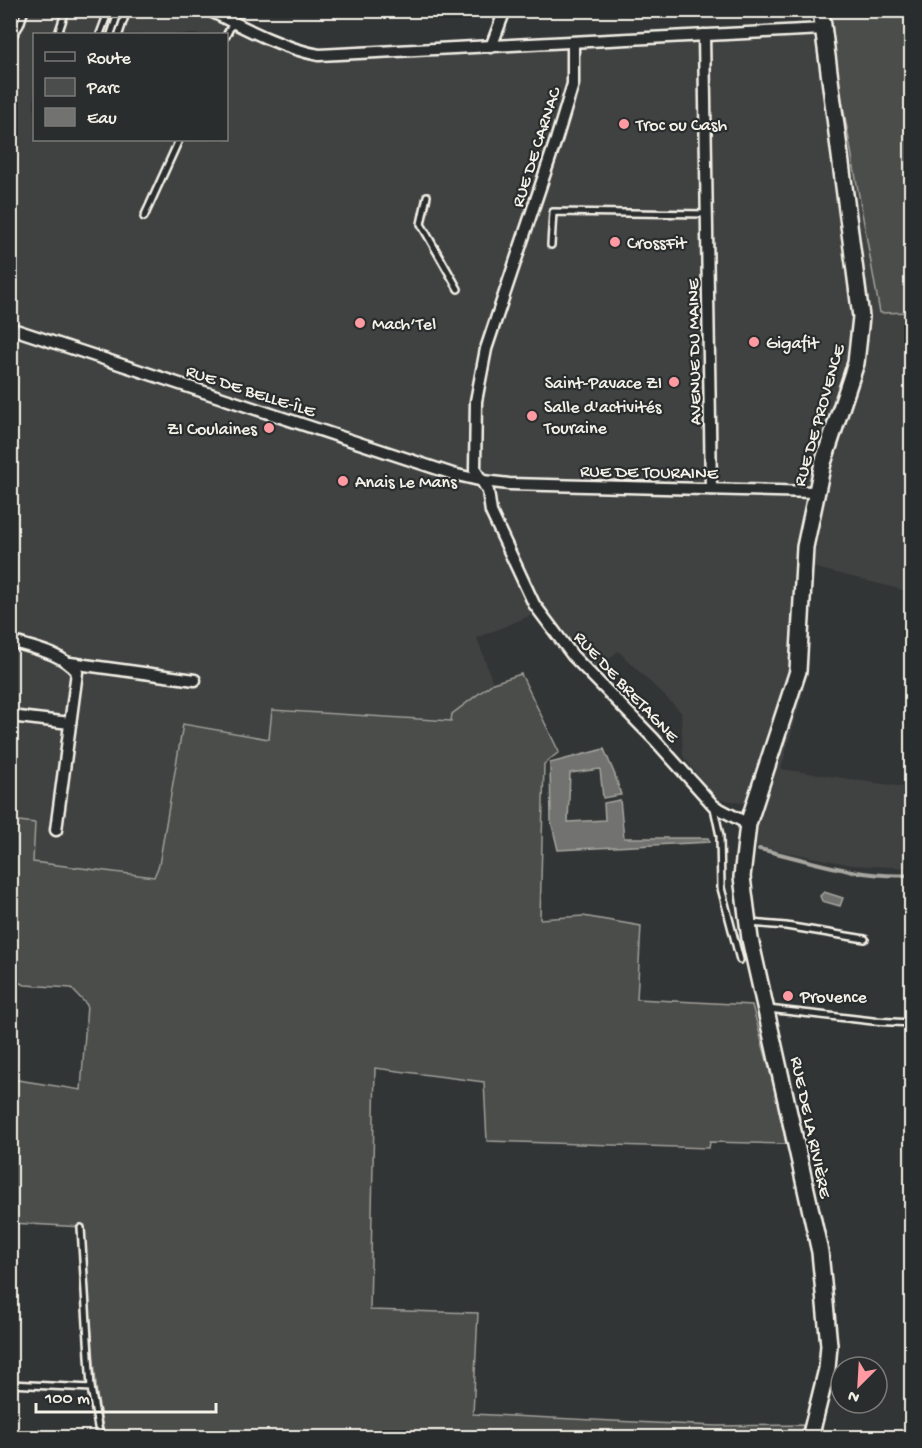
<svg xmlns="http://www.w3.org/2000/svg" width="922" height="1448" font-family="'Gochi Hand',sans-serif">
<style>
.built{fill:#404242;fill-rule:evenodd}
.green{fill:#4b4d4c;stroke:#a09f9a;stroke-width:1.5}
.water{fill:#727370;stroke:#a6a5a0;stroke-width:1.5}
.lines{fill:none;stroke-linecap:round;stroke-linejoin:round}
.stream{stroke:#a6a5a0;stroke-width:4}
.lane-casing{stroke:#f4f1e8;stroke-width:10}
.street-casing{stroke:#f4f1e8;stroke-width:15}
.secondary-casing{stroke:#f4f1e8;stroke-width:20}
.path{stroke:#f4f1e8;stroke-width:2;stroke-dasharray:6 4.5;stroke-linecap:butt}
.lane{stroke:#2a2d2e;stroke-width:5}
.street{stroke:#2a2d2e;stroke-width:10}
.secondary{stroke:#2a2d2e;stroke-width:15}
.poi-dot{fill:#ff9aa2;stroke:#2a2d2e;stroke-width:2}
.labels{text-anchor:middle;stroke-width:4.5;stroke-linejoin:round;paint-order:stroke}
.poi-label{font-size:18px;fill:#f4f1e8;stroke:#2a2d2e;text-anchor:start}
.street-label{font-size:18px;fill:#f4f1e8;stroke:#2a2d2e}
</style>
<rect width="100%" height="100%" fill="#323535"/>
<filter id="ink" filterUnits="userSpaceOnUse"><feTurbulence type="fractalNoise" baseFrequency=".0167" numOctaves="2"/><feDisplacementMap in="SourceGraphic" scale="12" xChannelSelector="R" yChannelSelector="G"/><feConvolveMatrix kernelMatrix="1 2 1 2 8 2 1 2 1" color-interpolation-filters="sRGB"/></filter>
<g filter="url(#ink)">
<!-- built -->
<path class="built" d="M11,11H226L310,51L828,25L880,313L911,312V592L813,567L808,674L781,769L911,788V868L852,865L756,846L759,806L715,798L683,756L681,712L618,651L597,671L546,609L477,638L493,683L452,714V721L273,710L269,739L159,865L155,877L32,862L35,824L11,820ZM34,34H226V140H34Z"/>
<!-- green -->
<g class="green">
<path d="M826,11H911V312L880,313Z"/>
<path d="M521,674L559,752L544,764L540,919L583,916L641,926L637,999L752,1005L776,1094L786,1144L710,1142L709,1148L487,1141L484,1082L375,1068L370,1310L478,1313L473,1414L716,1426L803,1425L801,1437H105L97,1396L83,1227L11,1223V1079L81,1090L87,1005L71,988L25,985L11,979V820L35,823L33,862L154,877L159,865L183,724L269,739L272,710L451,721L452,714L493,683Z"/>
</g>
<!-- water -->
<g class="water">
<path d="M604,749L615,775L621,795L603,798L600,769L570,773L568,822L605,820L604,803L620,800L624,838H708L710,842L558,850L551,821L550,763Z"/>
<path d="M824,892L843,898L840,906L822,901L820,896Z"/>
</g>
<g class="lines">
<!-- stream -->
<path class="stream" d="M759,849C809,860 860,879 912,875"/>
<defs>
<g id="lane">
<path d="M58,34L66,10"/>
<path d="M100,34L109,10"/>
<path d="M111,34L119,10"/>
<path d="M119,34L127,10"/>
<path d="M226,36L233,22"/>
<path d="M10,40L20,25L25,10"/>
<path d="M427,196L421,224L458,289"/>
<path d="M144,217L179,140"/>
<path d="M551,245L553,212L707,214"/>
<path d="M714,808L720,836L721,888L740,960"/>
<path d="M750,923L786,926L865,939"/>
<path d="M768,1009L873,1021L912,1023"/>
<path d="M81,1228L91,1388"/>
<path d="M10,1384L91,1388L100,1438"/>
</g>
<g id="street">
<path d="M209,10C243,27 281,48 319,55L823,29"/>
<path d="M704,35L711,489"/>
<path d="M573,43V84L556,140L486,349L476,401L475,470L488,491L491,512L534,604L573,656L654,739L714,806L748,824"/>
<path d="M491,47L505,10"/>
<path d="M10,328L453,474L483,481L509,484L815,492"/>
<path d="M10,641C33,648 62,653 77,672L56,830"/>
<path d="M70,663L195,680"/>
<path d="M10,716L70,723"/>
</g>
<path id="secondary" d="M810,1438L827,1369L829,1345L820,1252L750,939L742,877L748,824L798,671L805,547L823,463L856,363L861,317L821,10"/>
</defs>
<!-- lane casing -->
<use href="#lane" class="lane-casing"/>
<!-- street casing -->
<use href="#street" class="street-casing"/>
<!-- secondary casing -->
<use href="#secondary" class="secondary-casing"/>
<!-- path -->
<path class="path" d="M638,1438L647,1434L760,1438"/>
<!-- lane -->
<use href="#lane" class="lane"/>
<!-- street -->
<use href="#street" class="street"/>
<!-- secondary -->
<use href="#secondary" class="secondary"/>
</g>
</g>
<!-- markers -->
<g class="poi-dot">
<circle cx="624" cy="124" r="6"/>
<circle cx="615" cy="242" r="6"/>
<circle cx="360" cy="323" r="6"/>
<circle cx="754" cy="342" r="6"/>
<circle cx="674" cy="382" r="6"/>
<circle cx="532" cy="416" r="6"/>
<circle cx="269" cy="428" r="6"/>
<circle cx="343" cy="481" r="6"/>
<circle cx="788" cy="996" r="6"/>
</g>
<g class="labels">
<!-- poi labels -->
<g class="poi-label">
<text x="636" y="130">Troc ou Cash</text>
<text x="627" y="248">CrossFit</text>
<text x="372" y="329">Mach’Tel</text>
<text x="766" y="348">Gigafit</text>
<text x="662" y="388" text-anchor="end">Saint-Pavace ZI</text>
<text x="544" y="412">Salle d'activités<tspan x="544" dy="21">Touraine</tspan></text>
<text x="257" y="434" text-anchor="end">ZI Coulaines</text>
<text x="355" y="487">Anais Le Mans</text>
<text x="800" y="1002">Provence</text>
</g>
<!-- street labels -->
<g class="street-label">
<text transform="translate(535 147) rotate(-72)" y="6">RUE DE CARNAC</text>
<text transform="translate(693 352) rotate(-91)" y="6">AVENUE DU MAINE</text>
<text transform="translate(251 390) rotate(18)" y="6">RUE DE BELLE-ÎLE</text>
<text transform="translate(818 415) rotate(-74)" y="6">RUE DE PROVENCE</text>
<text transform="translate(649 471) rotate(1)" y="6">RUE DE TOURAINE</text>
<text transform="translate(627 686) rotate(47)" y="6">RUE DE BRETAGNE</text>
<text transform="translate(812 1127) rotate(78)" y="6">RUE DE LA RIVIÈRE</text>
</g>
</g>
<!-- margin -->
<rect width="922" height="1448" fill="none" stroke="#2a2d2e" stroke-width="36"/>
<rect x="18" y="18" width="886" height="1412" fill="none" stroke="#f4f1e8" stroke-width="2" filter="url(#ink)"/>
<!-- legend -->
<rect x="33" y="33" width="195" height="108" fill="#2a2d2e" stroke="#7b7b78" stroke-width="1.5"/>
<rect x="45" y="52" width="30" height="9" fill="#2a2d2e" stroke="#7b7b78" stroke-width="1.5"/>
<text x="87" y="63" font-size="18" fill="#f4f1e8">Route</text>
<rect x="45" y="78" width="30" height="18" fill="#4b4d4c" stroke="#7b7b78" stroke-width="1.5"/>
<text x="87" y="93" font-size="18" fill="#f4f1e8">Parc</text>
<rect x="45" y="108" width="30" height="18" fill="#727370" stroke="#7b7b78" stroke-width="1.5"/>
<text x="87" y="123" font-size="18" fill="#f4f1e8">Eau</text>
<!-- north arrow -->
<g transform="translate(859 1385) rotate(204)"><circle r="28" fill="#2a2d2e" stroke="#7b7b78" stroke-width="1.5"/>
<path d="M0-4.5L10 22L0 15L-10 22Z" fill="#ff9aa2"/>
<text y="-9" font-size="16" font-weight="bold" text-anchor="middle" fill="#f4f1e8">N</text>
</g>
<!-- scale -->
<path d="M36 1403v9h180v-9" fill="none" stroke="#f4f1e8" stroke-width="3"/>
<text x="45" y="1403" font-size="18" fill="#f4f1e8" stroke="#2a2d2e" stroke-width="4.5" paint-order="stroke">100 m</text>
</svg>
